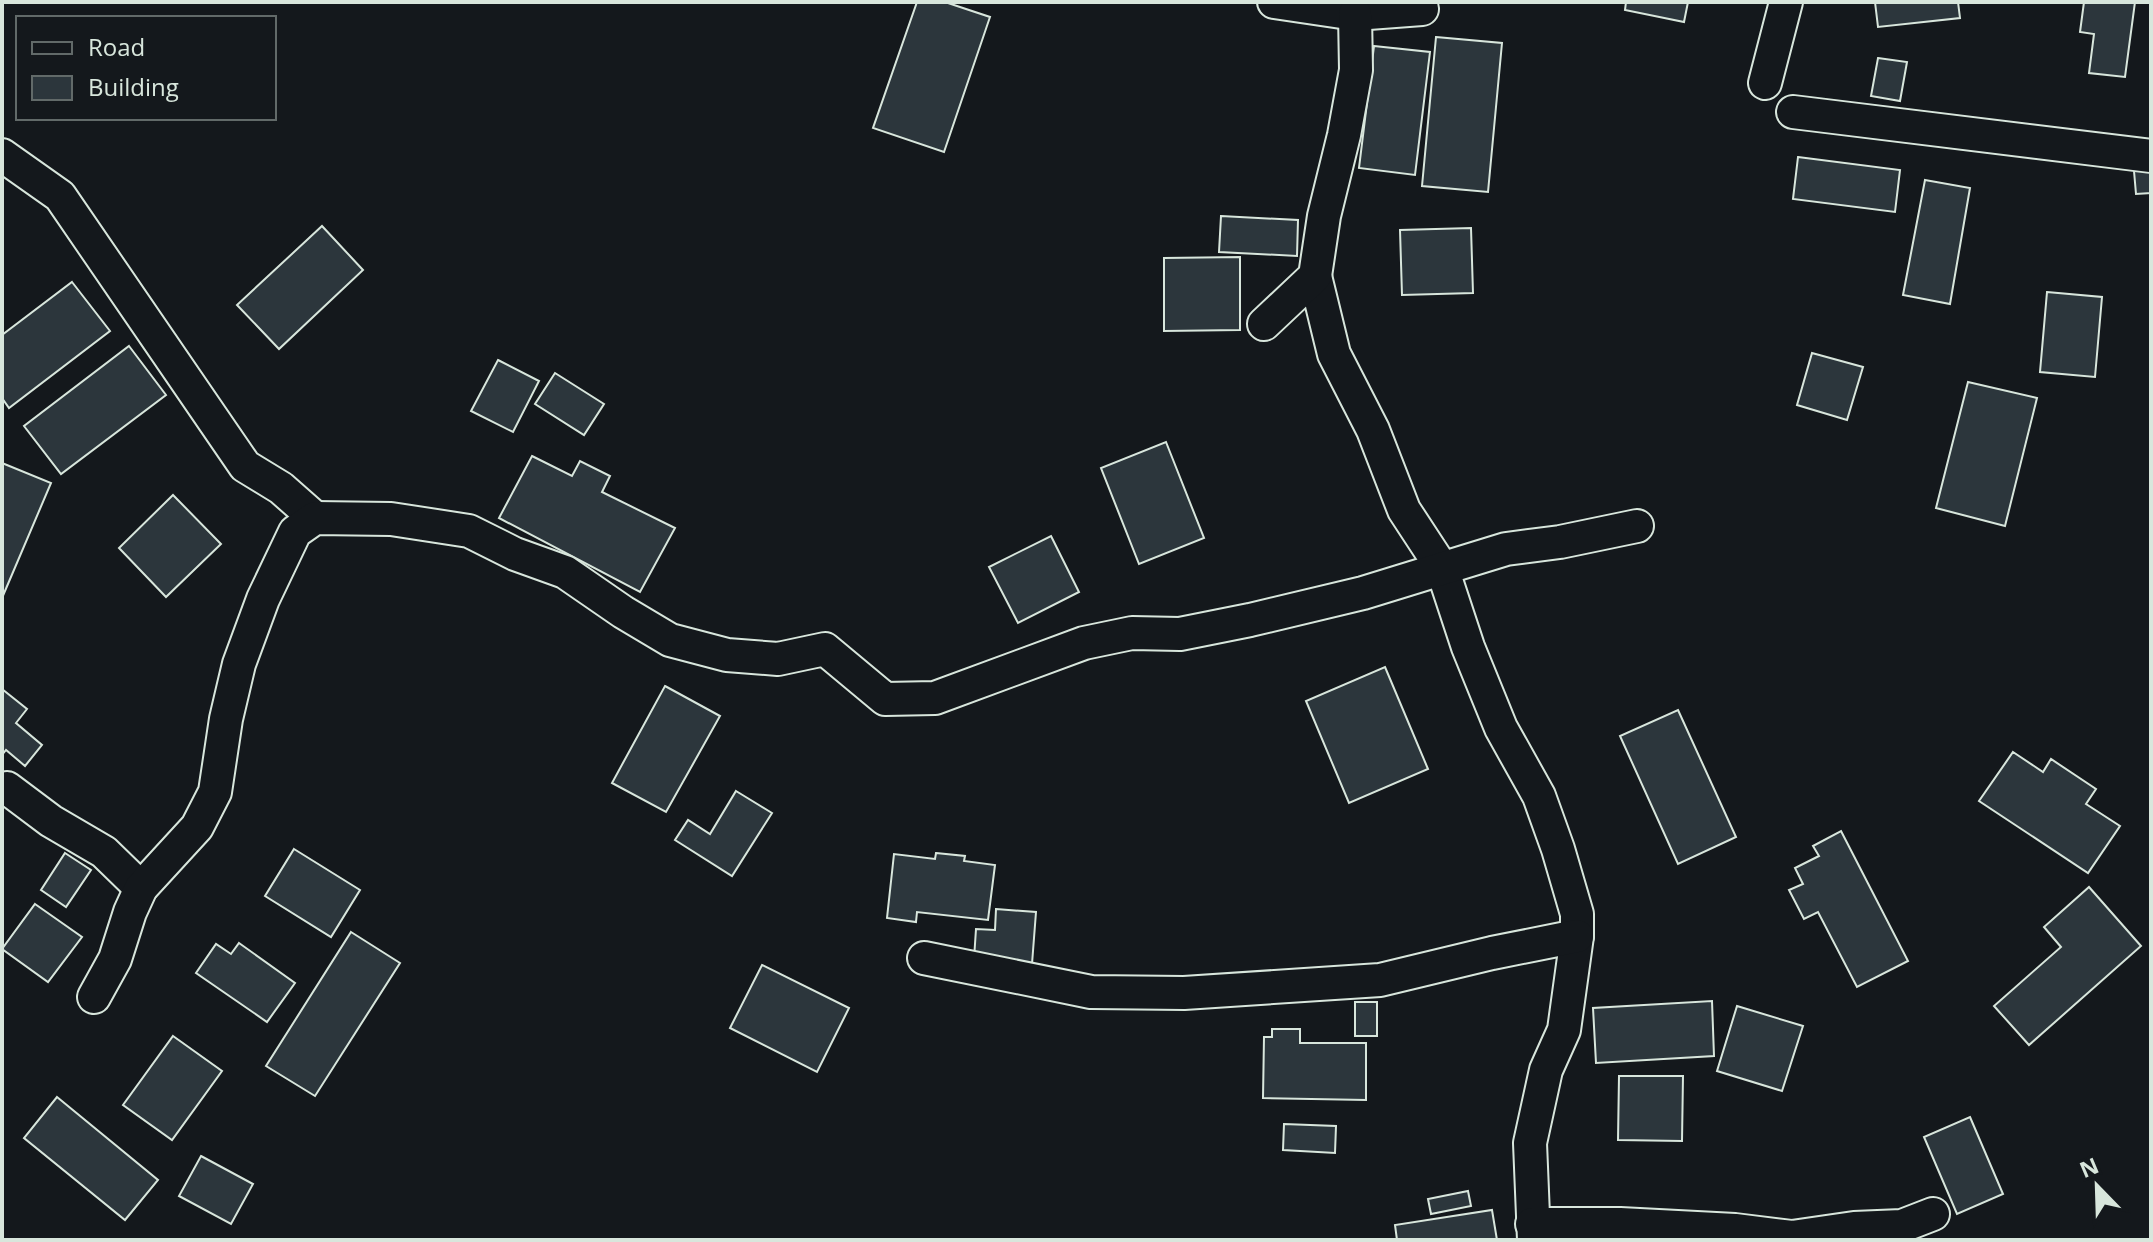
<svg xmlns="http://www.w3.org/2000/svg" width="2153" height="1242" font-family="'Open Sans',sans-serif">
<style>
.building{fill:#2c363c;stroke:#d8e6dc;stroke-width:2}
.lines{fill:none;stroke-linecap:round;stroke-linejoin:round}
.street-casing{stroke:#d8e6dc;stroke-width:36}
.street{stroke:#14181c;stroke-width:32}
</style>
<rect width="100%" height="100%" fill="#14181c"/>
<!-- building -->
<g class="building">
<path d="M917,2H945L990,17L944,152L873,128Z"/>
<path d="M1626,2H1688L1684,22L1625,10Z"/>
<path d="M1875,2H1958L1960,18L1878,27Z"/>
<path d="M2084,2H2135L2125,77L2089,73L2094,34L2080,32Z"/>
<path d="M1436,37L1502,43L1488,192L1422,186Z"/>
<path d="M1374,46L1430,52L1415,175L1359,168Z"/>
<path d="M1878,58L1907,62L1900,101L1871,96Z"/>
<path d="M1798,157L1900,170L1895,212L1793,199Z"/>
<path d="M2151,170V193L2136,194L2134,171Z"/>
<path d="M1925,180L1970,188L1950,304L1903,295Z"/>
<path d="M1221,216L1298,220L1297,256L1219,252Z"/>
<path d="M322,226L363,270L279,349L237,305Z"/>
<path d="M1471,228L1473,293L1402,295L1400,230Z"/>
<path d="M1240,257V330L1164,331V258Z"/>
<path d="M72,282L110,331L9,408L2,398V335Z"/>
<path d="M2047,292L2102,297L2095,377L2040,372Z"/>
<path d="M129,346L166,395L61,474L24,426Z"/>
<path d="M1812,353L1863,367L1847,420L1797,405Z"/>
<path d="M498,360L539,381L513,432L471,411Z"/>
<path d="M555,373L604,404L584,435L535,404Z"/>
<path d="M1968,382L2037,398L2005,526L1936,508Z"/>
<path d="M1166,442L1204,538L1139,564L1101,468Z"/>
<path d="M532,456L572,476L580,461L610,476L602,492L675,528L640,592L499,518Z"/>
<path d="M2,463L51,483L2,598Z"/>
<path d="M173,495L221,544L166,597L119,548Z"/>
<path d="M1051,536L1079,592L1018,623L989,567Z"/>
<path d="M1385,667L1428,769L1349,803L1306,701Z"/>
<path d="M665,686L720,716L666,812L612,783Z"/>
<path d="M2,689L27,709L16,723L42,745L25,766L6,750L2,755Z"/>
<path d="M1678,710L1736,837L1678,864L1620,736Z"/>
<path d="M2013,752L2043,772L2051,759L2096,789L2086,804L2120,826L2088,873L1979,801Z"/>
<path d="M736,791L772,813L732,876L675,840L688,820L710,834Z"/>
<path d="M1841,831L1908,961L1857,987L1818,912L1804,919L1789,890L1803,884L1795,868L1819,856L1813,846Z"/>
<path d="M294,849L360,890L331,937L265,896Z"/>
<path d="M65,853L91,870L66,907L41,890Z"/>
<path d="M936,853L965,856L964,861L995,865L988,920L917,912L916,922L887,918L894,854L935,859Z"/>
<path d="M2089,887L2141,946L2029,1045L1994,1006L2061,947L2044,927Z"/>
<path d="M35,904L82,937L48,982L2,949Z"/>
<path d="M996,909L1036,912L1032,964L974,959L976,929L995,930Z"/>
<path d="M351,932L400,963L315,1096L266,1066Z"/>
<path d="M239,943L295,983L267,1022L196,973L216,944L231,954Z"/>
<path d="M762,965L849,1008L817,1072L730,1028Z"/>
<path d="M1712,1001L1714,1056L1596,1063L1593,1008Z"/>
<rect x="1355" y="1002" width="22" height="34"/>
<path d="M1737,1006L1803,1026L1782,1091L1717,1071Z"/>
<path d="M1272,1029H1300V1043H1366V1100L1263,1098L1264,1037H1272Z"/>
<path d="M173,1036L222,1071L172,1140L123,1105Z"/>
<path d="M1619,1076H1683L1682,1141L1618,1140Z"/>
<path d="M57,1097L158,1180L125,1220L24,1138Z"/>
<path d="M1970,1117L2003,1194L1957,1214L1924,1137Z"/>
<path d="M1284,1124L1336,1126L1335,1153L1283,1150Z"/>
<path d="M201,1156L253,1184L231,1224L179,1196Z"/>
<path d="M1468,1191L1471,1206L1431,1214L1428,1199Z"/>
<path d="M1492,1210L1497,1240H1397L1395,1225Z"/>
</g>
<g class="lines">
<defs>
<g id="street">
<path d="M1274,2L1355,14L1422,9"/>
<path d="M1765,83L1786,2"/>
<path d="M1793,112L2151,156"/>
<path d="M2,155L60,196L245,466L281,488L315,518"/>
<path d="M1315,276L1334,354L1373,430L1404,510L1442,568L1468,647L1501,728L1539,796L1558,849L1577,914V936L1564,1030L1546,1070L1530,1143L1534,1240"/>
<path d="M1264,324L1315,276L1324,216L1344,135L1356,70L1355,14"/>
<path d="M7,788L51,821L104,852L141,888"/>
<path d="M924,958L1091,992L1184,993L1380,980L1492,953L1577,936"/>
<path d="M94,997L115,959L130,912L141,888L197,827L215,792L226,719L239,664L263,599L295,532L315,518L391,519L469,531L515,554L565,572L623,612L670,640L727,655L778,659L825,649L885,699L935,698L1084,643L1132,633L1180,634L1250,620L1363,593L1506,549L1560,542L1637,526"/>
<path d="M1532,1224H1620L1735,1230L1792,1237L1854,1228L1902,1226L1933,1214"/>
</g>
</defs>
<!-- street casing -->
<use href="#street" class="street-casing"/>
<!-- street -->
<use href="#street" class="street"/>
</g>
<!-- border -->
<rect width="2153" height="1242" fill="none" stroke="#d8e6dc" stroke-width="8"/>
<!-- legend -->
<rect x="16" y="16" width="260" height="104" fill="#14181c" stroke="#626a69" stroke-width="2"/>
<rect x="32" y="42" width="40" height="12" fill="#14181c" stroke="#626a69" stroke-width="2"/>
<text x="88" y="56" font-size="24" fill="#d8e6dc">Road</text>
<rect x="32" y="76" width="40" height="24" fill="#2c363c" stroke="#626a69" stroke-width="2"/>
<text x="88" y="96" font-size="24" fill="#d8e6dc">Building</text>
<!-- north arrow -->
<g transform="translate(2097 1186) rotate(337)" stroke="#14181c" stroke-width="6" paint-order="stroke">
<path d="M0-6L14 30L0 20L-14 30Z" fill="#d8e6dc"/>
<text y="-12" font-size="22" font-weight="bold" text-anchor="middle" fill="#d8e6dc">N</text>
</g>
</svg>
